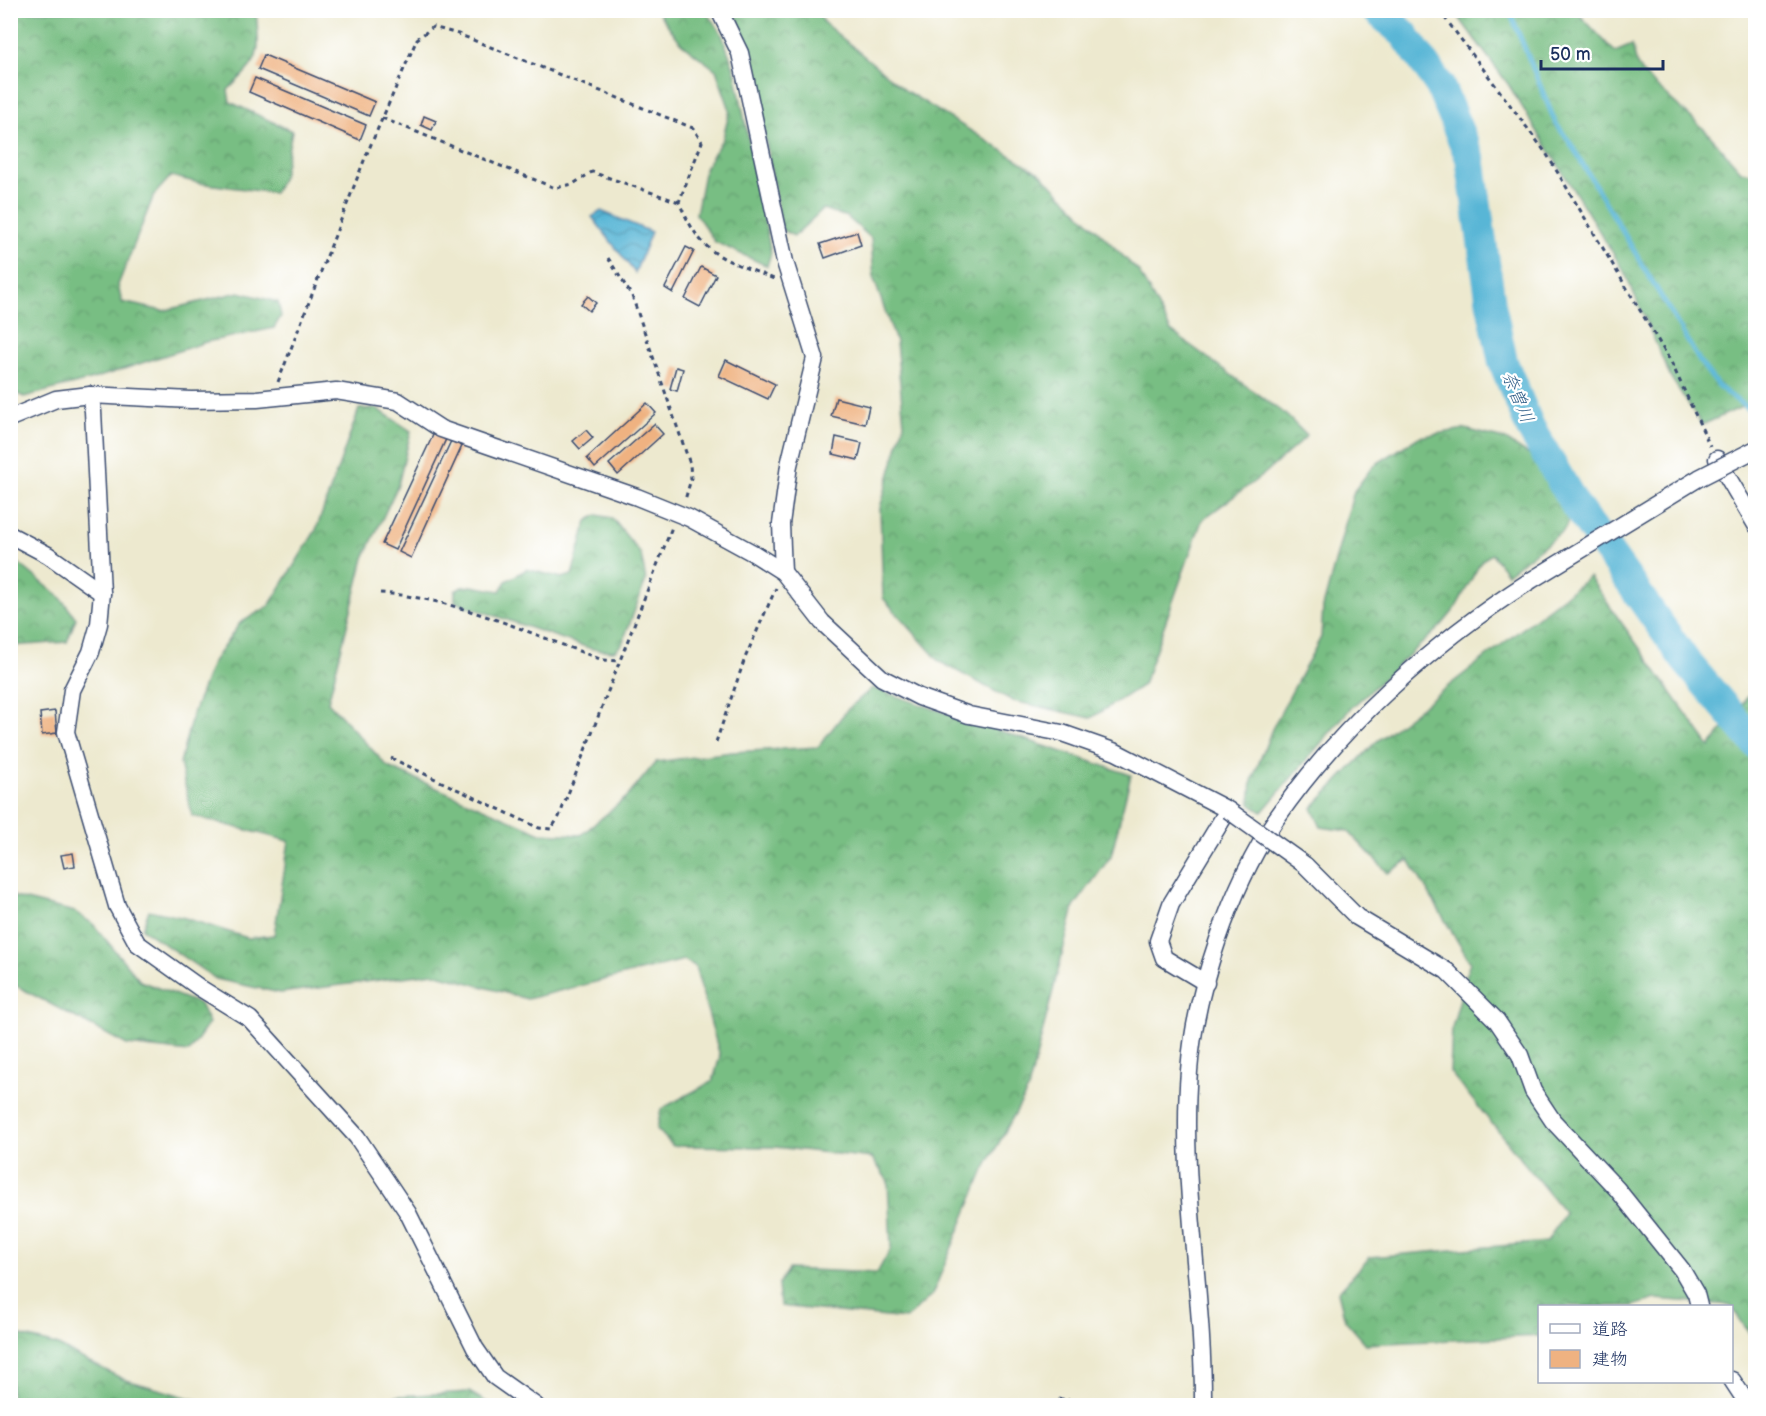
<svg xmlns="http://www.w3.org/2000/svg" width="1766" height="1416" font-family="'Balsamiq Sans','Klee One',sans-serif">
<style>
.forest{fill:url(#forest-crowns);stroke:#4a7670;stroke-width:1.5}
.water{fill:url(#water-waves);stroke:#3a729a;stroke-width:1.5}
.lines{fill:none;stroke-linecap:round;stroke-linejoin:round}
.stream{stroke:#58b6d6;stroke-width:5}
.river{stroke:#58b6d6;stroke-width:30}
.building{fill:#efb281}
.minor-casing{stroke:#3a4b6f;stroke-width:19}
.path{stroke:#3a4b6f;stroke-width:3;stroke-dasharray:4.5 4.5;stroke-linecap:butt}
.minor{stroke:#fff;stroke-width:16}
.minor-bridge-casing{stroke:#3a4b6f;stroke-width:19;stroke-linecap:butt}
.minor-bridge{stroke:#fff;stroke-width:16}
.labels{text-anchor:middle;stroke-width:4.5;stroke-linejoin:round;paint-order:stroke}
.water-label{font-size:18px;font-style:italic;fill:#305e88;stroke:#fff}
</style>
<defs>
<pattern id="forest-crowns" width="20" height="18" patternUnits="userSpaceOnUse" patternTransform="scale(1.5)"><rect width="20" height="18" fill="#78be83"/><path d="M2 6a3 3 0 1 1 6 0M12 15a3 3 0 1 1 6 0" fill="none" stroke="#629b6e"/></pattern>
<pattern id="water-waves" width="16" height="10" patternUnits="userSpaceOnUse" patternTransform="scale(1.5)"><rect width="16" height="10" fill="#58b6d6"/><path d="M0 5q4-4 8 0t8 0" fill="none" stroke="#4894b1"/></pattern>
</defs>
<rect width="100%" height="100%" fill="#fff"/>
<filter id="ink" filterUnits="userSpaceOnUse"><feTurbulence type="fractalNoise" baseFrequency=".0167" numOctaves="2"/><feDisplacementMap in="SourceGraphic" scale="12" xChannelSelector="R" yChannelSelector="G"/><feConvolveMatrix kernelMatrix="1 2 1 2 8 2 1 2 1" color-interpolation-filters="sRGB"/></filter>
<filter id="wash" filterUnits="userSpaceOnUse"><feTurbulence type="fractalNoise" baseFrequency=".008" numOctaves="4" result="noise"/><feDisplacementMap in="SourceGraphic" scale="24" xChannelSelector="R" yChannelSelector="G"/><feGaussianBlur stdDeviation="1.35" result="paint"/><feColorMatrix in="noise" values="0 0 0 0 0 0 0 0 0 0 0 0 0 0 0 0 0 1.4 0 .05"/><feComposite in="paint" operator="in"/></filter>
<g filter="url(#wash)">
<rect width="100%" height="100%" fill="#ede9cf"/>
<!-- forest -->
<g class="forest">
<path d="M10,11H256C260,57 262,57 228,90L230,102L292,131L283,177L274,193L199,183L171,176L154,195L118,285L122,302L163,311L239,292L278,302L281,316L274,328L206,342L93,379L24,397L11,391Z"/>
<path d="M657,11H705L721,32L735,71L771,253L767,266L715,242L696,214L705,168L723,138L730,110L716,70L682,44Z"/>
<path d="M734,11H818L823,22L906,91L1041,174L1139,272L1171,331L1286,415L1307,436L1263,475L1202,520L1143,685L1091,718L1013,701L940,662L883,598L880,508L904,424L896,342L874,279L871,238L847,217L823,209L794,236L782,230L749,48Z"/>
<path d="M1454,11H1576L1615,52L1632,45L1637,65L1643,74L1706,131L1741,171L1755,174V401L1702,425L1671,378L1624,271L1508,84Z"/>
<path d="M376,408L411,431L398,485L364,558L328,702L388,767L541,833L581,835L628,796L656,762L732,752L818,747L847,710L872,688L1131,775L1111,856L1074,907L1028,1090L984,1170L932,1295L906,1319L780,1306L778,1285L788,1269L877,1273L891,1248L888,1181L872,1158L775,1147L673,1146L657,1129L661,1109L713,1081L720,1056L695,966L684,960L527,999L434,973L280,993L216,979L142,929L149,910L185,918L248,938L274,935L289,841L192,816L180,763L192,716L212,663L240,623L269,606L316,530L359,409Z"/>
<path d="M1465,429L1504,439L1539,461L1569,518L1565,529L1507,574L1492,554L1482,560L1455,609L1441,626L1350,709L1262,812L1250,804L1252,781L1272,729L1321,637L1323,607L1354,491L1373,466L1419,437Z"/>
<path d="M597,515L612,518L641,554L646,580L622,644L614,651L592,649L455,602V591L462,587L472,586L500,591L506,581L527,569L562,578L572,575L587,521Z"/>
<path d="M11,557L60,597L76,618L67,642L11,646Z"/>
<path d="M1589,577L1710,747L1755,687V1341L1730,1305L1656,1299L1633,1306H1540L1539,1336L1366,1344L1345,1320L1338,1292L1370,1257L1547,1242L1565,1213L1450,1072L1452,1028L1470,962L1409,860L1388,873L1348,831L1321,827L1312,808L1376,742Z"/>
<path d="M10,892L14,897L75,912L93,924L140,981L200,1004L209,1023L189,1052L127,1045L11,983Z"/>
<path d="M10,1333L56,1345L123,1379L214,1405H11Z"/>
<path d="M469,1392L491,1405H353L399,1396Z"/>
</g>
<!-- water -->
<path class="water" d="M601,211L651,232L635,273L592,217Z"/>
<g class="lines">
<!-- stream -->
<path class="stream" d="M1509,10L1556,124L1569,141L1700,362L1718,386L1756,415"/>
<!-- river -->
<path class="river" d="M1376,10L1404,34L1440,86L1470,158L1491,304L1503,362L1530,427L1575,505L1685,660L1756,744"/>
</g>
<g id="blocks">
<!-- building -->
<g class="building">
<path d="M264,55L375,102L369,116L258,69Z"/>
<path d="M255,78L366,125L360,140L249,92Z"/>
<path d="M424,116L436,121L432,130L421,125Z"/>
<path d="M857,232L861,245L825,258L820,244Z"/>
<path d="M686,247L694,251L673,293L665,288Z"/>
<path d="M701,267L716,275L700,307L685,299Z"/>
<path d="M588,296L596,303L589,311L581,304Z"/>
<path d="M726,360L775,384L768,399L719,376Z"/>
<path d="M676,367L683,369L677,391L670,389Z"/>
<path d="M836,398L869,406L865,424L831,416Z"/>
<path d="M647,403L656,413L595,468L587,458Z"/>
<path d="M654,424L663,434L618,475L609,464Z"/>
<path d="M586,430L593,438L580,449L573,441Z"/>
<path d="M434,433L446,439L395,550L382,544Z"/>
<path d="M836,437L862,443L858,460L833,454Z"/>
<path d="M451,441L462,446L411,558L399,552Z"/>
<path d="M55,711L57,733L42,735L40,713Z"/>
<path d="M73,853L75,866L64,868L61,855Z"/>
</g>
</g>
</g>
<g filter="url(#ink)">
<use href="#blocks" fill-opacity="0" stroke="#3a4b6f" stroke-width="1.5"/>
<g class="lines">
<defs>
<g id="minor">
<path d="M719,10L740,53L785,262L815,358L789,465L781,524L783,572"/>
<path d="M90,395L93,411L102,593L99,624L91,652L72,690L66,732L117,906L137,943L200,988L250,1019L357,1137L408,1213L475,1348L495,1377L536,1406"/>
<path d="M10,418L56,399L90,395L191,400L257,399L336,391L398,401L441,429L637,497L689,518L753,553L783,572L822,622L882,678L919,697L969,715L1062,733L1116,752L1228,810L1171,904L1158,941L1164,958L1206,983"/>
<path d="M1717,459L1756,525"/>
<path d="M10,535L48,555L102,593"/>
<path d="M1305,865L1357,917L1447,971L1497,1021L1520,1055L1533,1091L1553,1121L1617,1189L1682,1270L1696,1294L1699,1306"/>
<path d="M1732,1380L1749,1406"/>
<path d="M1203,1406C1204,1293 1180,1183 1189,1071C1195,991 1231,885 1276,819C1341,725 1434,642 1530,581"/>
</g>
</defs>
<!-- minor casing -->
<use href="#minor" class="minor-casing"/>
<!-- path -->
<g class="path">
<path d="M1439,10L1546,153L1671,362L1710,446"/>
<path d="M382,118L555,188L573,184L592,172L679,202"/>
<path d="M608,258L632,296L690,464L691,479L685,500"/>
<path d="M278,382L365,158L417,39L433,27L458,34L693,128L702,142L679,202C703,258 721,257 774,279"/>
<path d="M380,593C457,598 530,634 603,660L621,661"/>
<path d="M716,742L745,658L776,588"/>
<path d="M391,758L539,828L551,829L559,817L672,527"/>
<path d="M1053,1406L1060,1399L1171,1406"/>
</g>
<!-- minor -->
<use href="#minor" class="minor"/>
<defs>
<g id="minor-bridge">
<path d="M1530,581L1699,478L1756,449"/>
<path d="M1228,810L1305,865"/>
</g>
</defs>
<!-- minor-bridge casing -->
<use href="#minor-bridge" class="minor-bridge-casing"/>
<!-- minor-bridge -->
<use href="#minor-bridge" class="minor-bridge"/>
</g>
</g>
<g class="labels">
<!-- water labels -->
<g class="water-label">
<text transform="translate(1518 397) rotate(67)" y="6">奈曽川</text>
</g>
</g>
<!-- margin -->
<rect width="1766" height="1416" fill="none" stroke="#fff" stroke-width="36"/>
<!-- legend -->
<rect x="1538" y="1305" width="195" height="78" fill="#ffffff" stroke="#a4acbf" stroke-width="1.5"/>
<rect x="1550" y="1324" width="30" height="9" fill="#ffffff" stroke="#a4acbf" stroke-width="1.5"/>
<text x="1592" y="1335" font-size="18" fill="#1b2f5e">道路</text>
<rect x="1550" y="1350" width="30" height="18" fill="#efb281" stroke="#a4acbf" stroke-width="1.5"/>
<text x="1592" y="1365" font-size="18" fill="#1b2f5e">建物</text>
<!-- scale -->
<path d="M1541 60v9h122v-9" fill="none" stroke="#1b2f5e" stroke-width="3"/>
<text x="1550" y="60" font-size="18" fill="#1b2f5e" stroke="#ffffff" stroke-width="4.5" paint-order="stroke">50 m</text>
</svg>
